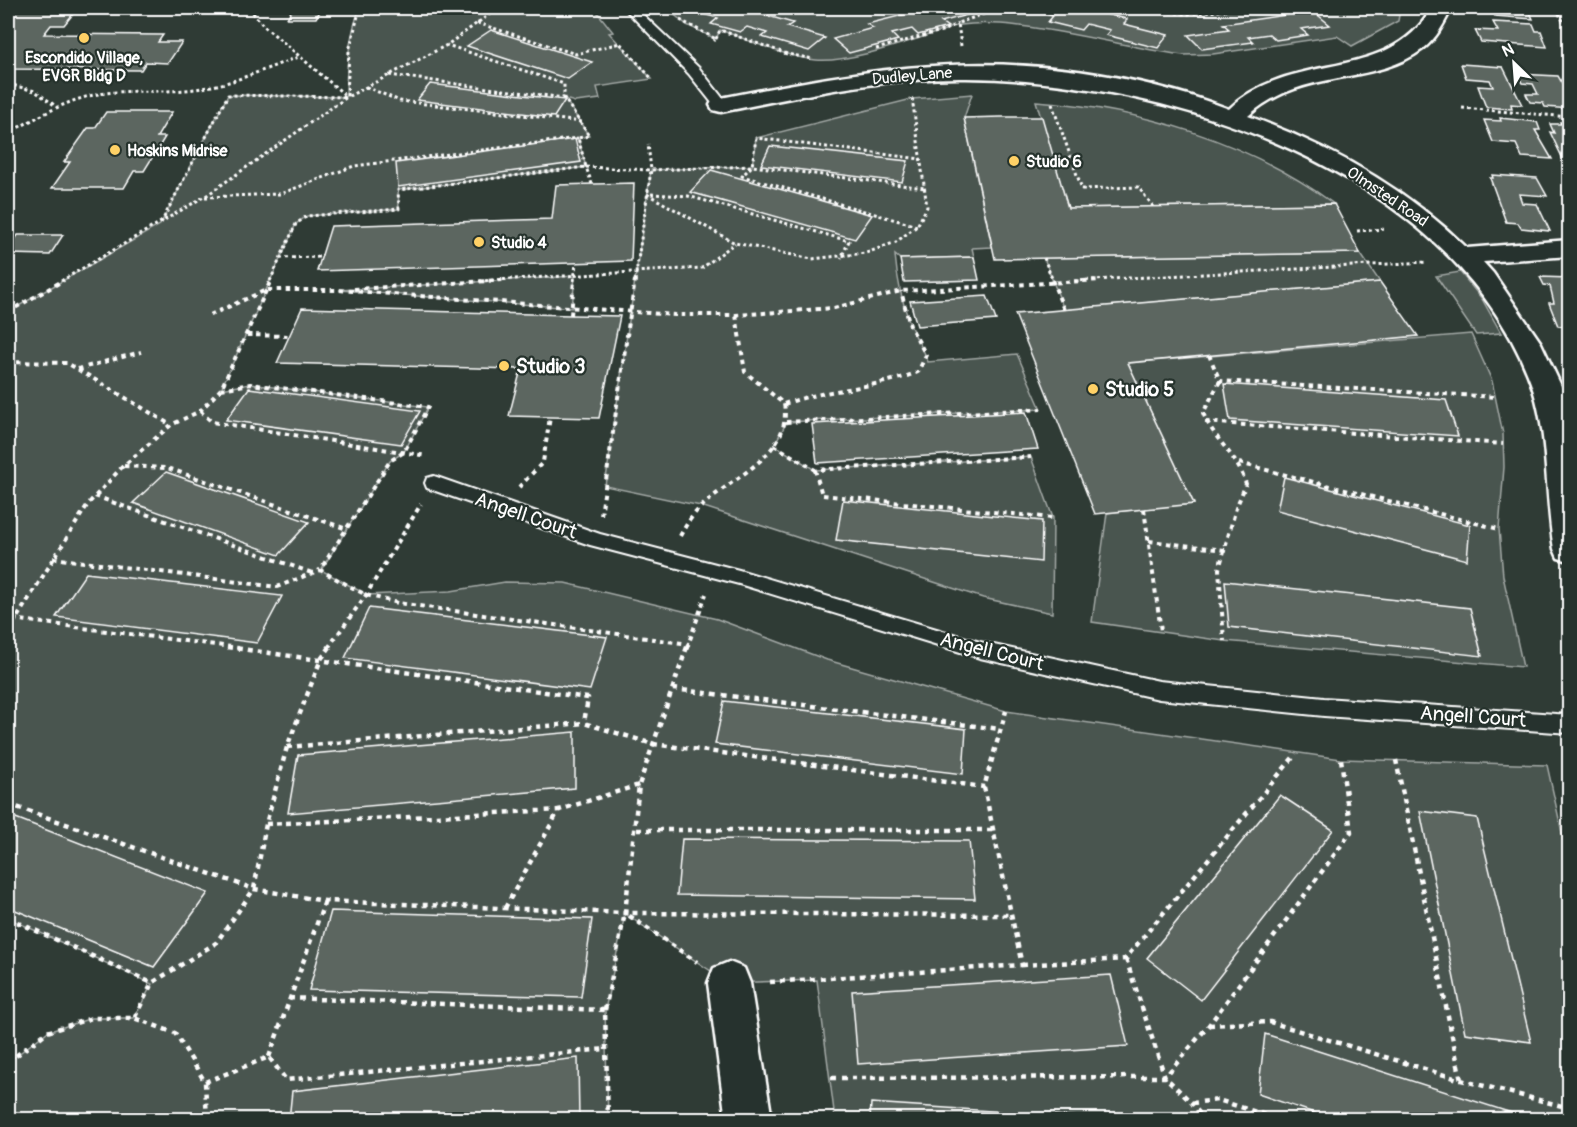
<svg xmlns="http://www.w3.org/2000/svg" width="1577" height="1127" font-family="Pangolin,sans-serif">
<style>
.green{fill:#4a544f;stroke:#a4aaa7;stroke-width:1.5}
.building{fill:#5b6661;stroke:#fff;stroke-width:1.5}
.lines{fill:none;stroke-linecap:round;stroke-linejoin:round}
.lane-casing{stroke:#fff;stroke-width:4}
.street-casing{stroke:#fff;stroke-width:5}
.path-far2{stroke:#fff;stroke-width:3;stroke-dasharray:3 3;stroke-linecap:butt}
.path-far1{stroke:#fff;stroke-width:4;stroke-dasharray:4.5 4.5;stroke-linecap:butt}
.path{stroke:#fff;stroke-width:4.5;stroke-dasharray:5 5;stroke-linecap:butt}
.lane{fill:#26332d;fill-rule:evenodd}
.street{fill:#26332d;fill-rule:evenodd}
.poi-dot{fill:#ffd166;stroke:#26332d;stroke-width:2}
.labels{text-anchor:middle;stroke-width:4.5;stroke-linejoin:round;paint-order:stroke}
.far-poi-label{font-size:16px;font-weight:bold;fill:#fff;stroke:#26332d;text-anchor:start}
.far-street-label{font-size:16px;fill:#fff;stroke:#26332d}
.poi-label{font-size:20px;font-weight:bold;fill:#fff;stroke:#26332d;text-anchor:start}
.street-label{font-size:20px;fill:#fff;stroke:#26332d}
</style>
<rect width="100%" height="100%" fill="#2f3b35"/>
<filter id="ink" filterUnits="userSpaceOnUse"><feTurbulence type="fractalNoise" baseFrequency=".0167" numOctaves="2"/><feDisplacementMap in="SourceGraphic" scale="12" xChannelSelector="R" yChannelSelector="G"/><feConvolveMatrix kernelMatrix="1 2 1 2 8 2 1 2 1" color-interpolation-filters="sRGB"/></filter>
<g filter="url(#ink)">
<!-- green -->
<g class="green">
<path d="M360,8H594L613,32L609,33L652,79L597,87L600,99L575,102L565,99L589,136L578,138L586,167L398,190L399,209L307,216L296,224L221,389L250,384L428,407L404,452L390,461L321,570L367,595L451,591L505,582L565,583L717,619L827,660L1006,711L1341,759L1547,765L1569,864V1119H835L817,980L729,983L625,914L605,1010L608,1119H8V1062L47,1032L92,1018H134L152,984L8,918V312L160,225L228,95L346,97C346,67 349,35 360,8Z"/>
<path d="M666,8H1361L1399,15L1398,21L1352,46L1337,36L1213,54L1184,55C1128,49 990,8 945,30C911,40 851,63 816,60C785,57 750,40 720,30L716,39L687,25Z"/>
<path d="M972,94L964,118L992,247L972,248L974,257L900,259L895,255C897,278 902,302 910,324C914,337 924,348 928,362L1017,354L1041,409L787,422L774,445L815,470L1031,457L1053,518L1052,613L983,598L701,506L605,486L651,170L752,166L756,138L912,99Z"/>
<path d="M1036,101C1141,109 1248,141 1334,204L1068,208Z"/>
<path d="M1360,253L1380,282L1064,310L1044,258Z"/>
<path d="M1460,272L1482,299L1501,333L1476,335L1436,276Z"/>
<path d="M575,276L572,308L339,290Z"/>
<path d="M1471,334L1492,381L1503,434L1504,467L1499,529L1503,576L1523,667L1224,641L1092,622L1107,513L1194,503L1128,363Z"/>
</g>
<!-- building -->
<g class="building">
<path d="M9,8H78L64,25H51L44,34L163,35L158,42H182L168,63L146,62L141,70L8,69Z"/>
<path d="M293,8H322L316,18H287Z"/>
<path d="M695,8H740L793,23L787,27L825,38L809,51L762,37L767,33L747,27L740,32L711,24L718,18L691,11Z"/>
<path d="M931,8H958L967,15L941,22L948,27L918,35L912,29L892,34L898,40L849,53L833,39L873,28L867,24Z"/>
<path d="M1026,8H1079L1127,19L1124,24L1168,35L1158,48L1106,35L1110,30L1086,24L1081,30L1048,22L1053,16L1025,9Z"/>
<path d="M1491,8H1531H1528L1533,19L1495,16Z"/>
<path d="M1313,11L1330,25L1301,29L1308,35L1276,40L1269,34L1248,37L1253,42L1202,49L1188,35L1229,29L1223,24Z"/>
<path d="M1493,22L1533,24L1536,31H1541L1547,47L1481,42L1475,30L1498,31Z"/>
<path d="M491,30L592,62L568,79L467,46Z"/>
<path d="M1461,64L1503,67L1522,105L1511,104L1512,109L1486,107L1478,86L1493,87L1490,80L1466,78Z"/>
<path d="M1518,74L1558,76L1570,97L1566,99L1570,109L1545,107L1543,103L1530,102L1526,94H1538L1533,84L1522,83Z"/>
<path d="M430,84L565,100L554,117L417,100Z"/>
<path d="M106,112H172L157,137H165L144,171H134L124,188H52L70,162H64L88,128H95Z"/>
<path d="M1001,117H1042L1068,208L1334,204L1360,253L995,259L964,118Z"/>
<path d="M1500,118L1537,122L1540,130H1535L1552,159L1522,157L1516,144L1493,142L1484,120L1501,121Z"/>
<path d="M1560,122H1570V161H1564L1550,132L1554,133L1550,124H1561Z"/>
<path d="M575,139L581,162L398,187L396,163Z"/>
<path d="M770,146L908,161L902,182L761,165Z"/>
<path d="M711,170L872,215L855,239L690,192Z"/>
<path d="M1492,175L1537,178L1547,196L1519,194L1522,203L1537,204L1550,231L1521,228L1518,223L1506,222L1490,178H1493Z"/>
<path d="M634,183L631,261L317,271L331,226L552,219L556,185Z"/>
<path d="M18,235H63L50,255L8,254V250Z"/>
<path d="M974,257L979,280L904,282L900,259Z"/>
<path d="M1540,277L1570,278V327L1558,326L1549,303H1554L1550,286L1544,285Z"/>
<path d="M1380,282L1418,336L1128,363L1194,504L1095,514L1015,314Z"/>
<path d="M987,296L996,320L917,326L910,301Z"/>
<path d="M302,308L571,315L620,316L599,418L550,417L509,416L521,369L277,363Z"/>
<path d="M1224,384L1446,400L1458,436L1230,420Z"/>
<path d="M249,388L420,411L401,444L226,420Z"/>
<path d="M1026,412L1038,449L817,463L812,424Z"/>
<path d="M166,472L309,522L279,555L133,503Z"/>
<path d="M1284,477L1470,525L1467,560L1277,510Z"/>
<path d="M843,500L1042,521L1041,562L836,540Z"/>
<path d="M86,573L282,596L257,643L56,617Z"/>
<path d="M1225,581L1470,608L1482,656L1229,627Z"/>
<path d="M369,608L607,637L590,690L345,658Z"/>
<path d="M724,701L966,729L963,774L715,744Z"/>
<path d="M575,732V788L288,813L298,755Z"/>
<path d="M1280,795L1333,830L1201,1000L1147,958Z"/>
<path d="M1420,811L1477,818L1531,1042L1465,1033Z"/>
<path d="M8,815L208,893L154,967L8,907Z"/>
<path d="M682,839L969,841L975,899L677,895Z"/>
<path d="M331,911L592,919L581,997L309,990Z"/>
<path d="M1111,975L1128,1046L858,1064L852,991Z"/>
<path d="M1265,1034L1534,1120H1335L1258,1094Z"/>
<path d="M578,1058L579,1120H289L292,1091Z"/>
<path d="M871,1103L1126,1120H870Z"/>
</g>
<g class="lines">
<defs>
<g id="lane">
<path d="M624,8H636L699,68L728,105L726,108H716L689,74Z"/>
<path d="M434,476L600,534L739,570L980,642L1159,681L1324,698L1570,715V733L1324,716L1159,699L980,658L739,584L590,545L427,488L425,483L427,478Z"/>
</g>
<g id="street">
<path d="M1432,8H1452C1444,23 1437,38 1423,49C1372,87 1302,67 1248,116C1330,146 1405,187 1467,248L1570,240V256L1483,262L1493,273L1541,343L1562,388L1570,420V561L1558,558L1554,549C1544,492 1550,429 1528,375C1446,169 1169,80 966,78C884,77 801,96 721,112L713,110L710,105L713,100L721,98C791,84 862,70 933,66C1031,59 1137,74 1229,109C1290,49 1389,85 1432,8Z"/>
<path d="M729,962L744,968L750,983L772,1120H726L708,983L714,968Z"/>
</g>
</defs>
<!-- lane casing -->
<use href="#lane" class="lane-casing"/>
<!-- street casing -->
<use href="#street" class="street-casing"/>
<!-- path-far2 -->
<g class="path-far2">
<path d="M134,8H250"/>
<path d="M249,8L263,25L346,96"/>
<path d="M781,8L841,11L859,8"/>
<path d="M1128,8L1187,14L1246,8"/>
<path d="M1556,8L1570,34"/>
<path d="M680,20L716,39L714,41"/>
<path d="M477,23L576,54L620,43L652,79"/>
<path d="M716,39L720,30L787,54L813,59"/>
<path d="M961,46L958,23L992,11L993,8"/>
<path d="M876,49L945,30L958,23"/>
<path d="M389,75L564,98"/>
<path d="M8,84L35,91L57,107"/>
<path d="M366,87L400,101L582,122"/>
<path d="M347,96L349,51L360,8"/>
<path d="M1052,104L1082,189L1138,187L1153,206"/>
<path d="M1462,108L1570,117"/>
<path d="M8,133C39,117 70,97 106,93C139,89 173,94 207,87C238,82 269,67 299,57"/>
<path d="M592,184L586,167L651,170L752,166L925,188"/>
<path d="M647,194L735,243L812,259L866,253L896,242L917,226L927,207L912,97"/>
<path d="M651,194L688,196L849,241L841,258"/>
<path d="M205,197L280,194L354,166L578,138"/>
<path d="M161,223L228,95L346,97"/>
<path d="M917,226L742,176L752,166L756,138L921,159"/>
<path d="M1357,231L1386,229"/>
<path d="M280,258L322,257"/>
<path d="M1044,258L1053,281"/>
<path d="M61,281L207,195L347,97L447,45L498,8"/>
<path d="M270,281L296,224L307,216L399,209L398,190L586,167L578,138L589,136L564,98V84L447,45"/>
<path d="M479,281L702,268L735,243"/>
<path d="M574,281L576,263"/>
<path d="M635,281L651,170L648,144"/>
<path d="M1074,281L1427,262"/>
</g>
<!-- path-far1 -->
<g class="path-far1">
<path d="M1052,280L1064,310"/>
<path d="M354,289L503,280"/>
<path d="M8,312L64,280"/>
<path d="M210,315L266,290H339L675,315H736L834,308L901,291L1101,280"/>
<path d="M571,315L574,280"/>
<path d="M247,335L289,336"/>
<path d="M1209,355L1220,381L1495,397"/>
<path d="M8,362L67,363L171,425"/>
<path d="M78,369L141,352"/>
<path d="M1220,381L1203,413C1216,443 1236,453 1246,484L1236,508L1219,569L1224,641"/>
<path d="M221,389L250,384L428,407L404,452L390,461L320,570L366,595L398,603L689,644"/>
<path d="M784,404C828,388 875,389 918,372L926,355L910,326L901,291"/>
<path d="M200,411L212,422L427,456"/>
<path d="M786,422L1041,409"/>
<path d="M1205,422L1503,444"/>
<path d="M774,445L815,470L1031,457"/>
<path d="M1239,463L1499,529"/>
<path d="M124,466L167,468L347,529"/>
<path d="M815,470L822,495L1053,518"/>
<path d="M519,487L543,462L550,417"/>
<path d="M95,496L312,573"/>
<path d="M1144,509L1161,631"/>
<path d="M601,515L635,280"/>
<path d="M680,536C686,525 692,515 702,506C732,477 793,454 784,404L745,372L736,315"/>
<path d="M1149,541L1225,550"/>
<path d="M53,558L277,587L320,570"/>
<path d="M13,619L239,648"/>
<path d="M8,632L88,504L123,466L171,425L200,411L221,389L271,280"/>
<path d="M328,648L366,595L421,504"/>
<path d="M687,648L706,594"/>
</g>
<!-- path -->
<g class="path">
<path d="M227,647L588,698L584,723"/>
<path d="M687,647L639,785L625,913L697,962"/>
<path d="M673,689L1000,729"/>
<path d="M287,747L584,723L653,744L984,787"/>
<path d="M1396,760L1461,1080"/>
<path d="M8,804L254,889L325,901L625,913L1011,915"/>
<path d="M266,824L559,810"/>
<path d="M637,830H993"/>
<path d="M505,908L559,810L639,785"/>
<path d="M8,918L152,983L216,943L254,889L266,824L287,747L321,659L330,647"/>
<path d="M1126,959L1165,1077L1192,1103L1204,1120"/>
<path d="M1022,965L1125,959L1296,754"/>
<path d="M770,982L1022,965L984,787L1006,711"/>
<path d="M289,998L605,1010"/>
<path d="M135,1017L152,983"/>
<path d="M1209,1025L1270,1022L1461,1080L1570,1108"/>
<path d="M269,1057L325,901"/>
<path d="M8,1062L47,1032L92,1018H134L175,1033L205,1082L207,1120"/>
<path d="M831,1078L1165,1077L1209,1025L1351,832L1341,759"/>
<path d="M205,1082L269,1057L286,1080L606,1049"/>
<path d="M1192,1103L1218,1100L1281,1120"/>
<path d="M608,1120L605,1010L625,913"/>
</g>
<!-- lane -->
<use href="#lane" class="lane"/>
<!-- street -->
<use href="#street" class="street"/>
</g>
</g>
<!-- markers -->
<g class="poi-dot">
<circle cx="84" cy="38" r="6"/>
<circle cx="115" cy="150" r="6"/>
<circle cx="1014" cy="161" r="6"/>
<circle cx="479" cy="242" r="6"/>
<circle cx="504" cy="366" r="6"/>
<circle cx="1093" cy="389" r="6"/>
</g>
<g class="labels">
<!-- far-poi labels -->
<g class="far-poi-label">
<text x="84" y="63" text-anchor="middle">Escondido Village,<tspan x="84" dy="18">EVGR Bldg D</tspan></text>
<text x="127" y="156">Hoskins Midrise</text>
<text x="1026" y="167">Studio 6</text>
<text x="491" y="248">Studio 4</text>
</g>
<!-- far-street labels -->
<g class="far-street-label">
<text transform="translate(912 75) rotate(-5)" y="6">Dudley Lane</text>
<text transform="translate(1388 196) rotate(34)" y="6">Olmsted Road</text>
</g>
<!-- poi labels -->
<g class="poi-label">
<text x="516" y="373">Studio 3</text>
<text x="1105" y="396">Studio 5</text>
</g>
<!-- street labels -->
<g class="street-label">
<text transform="translate(526 515) rotate(19)" y="7">Angell Court</text>
<text transform="translate(992 651) rotate(14)" y="7">Angell Court</text>
<text transform="translate(1473 716) rotate(4)" y="7">Angell Court</text>
</g>
</g>
<!-- margin -->
<rect width="1577" height="1127" fill="none" stroke="#26332d" stroke-width="30"/>
<rect x="15" y="15" width="1547" height="1097" fill="none" stroke="#fff" stroke-width="2" filter="url(#ink)"/>
<!-- north arrow -->
<g transform="translate(1514 63) rotate(335)" stroke="#26332d" stroke-width="4.5" paint-order="stroke">
<path d="M0-4.5L10 22L0 15L-10 22Z" fill="#ffffff"/>
<text y="-9" font-size="16" font-weight="bold" text-anchor="middle" fill="#ffffff">N</text>
</g>
</svg>
